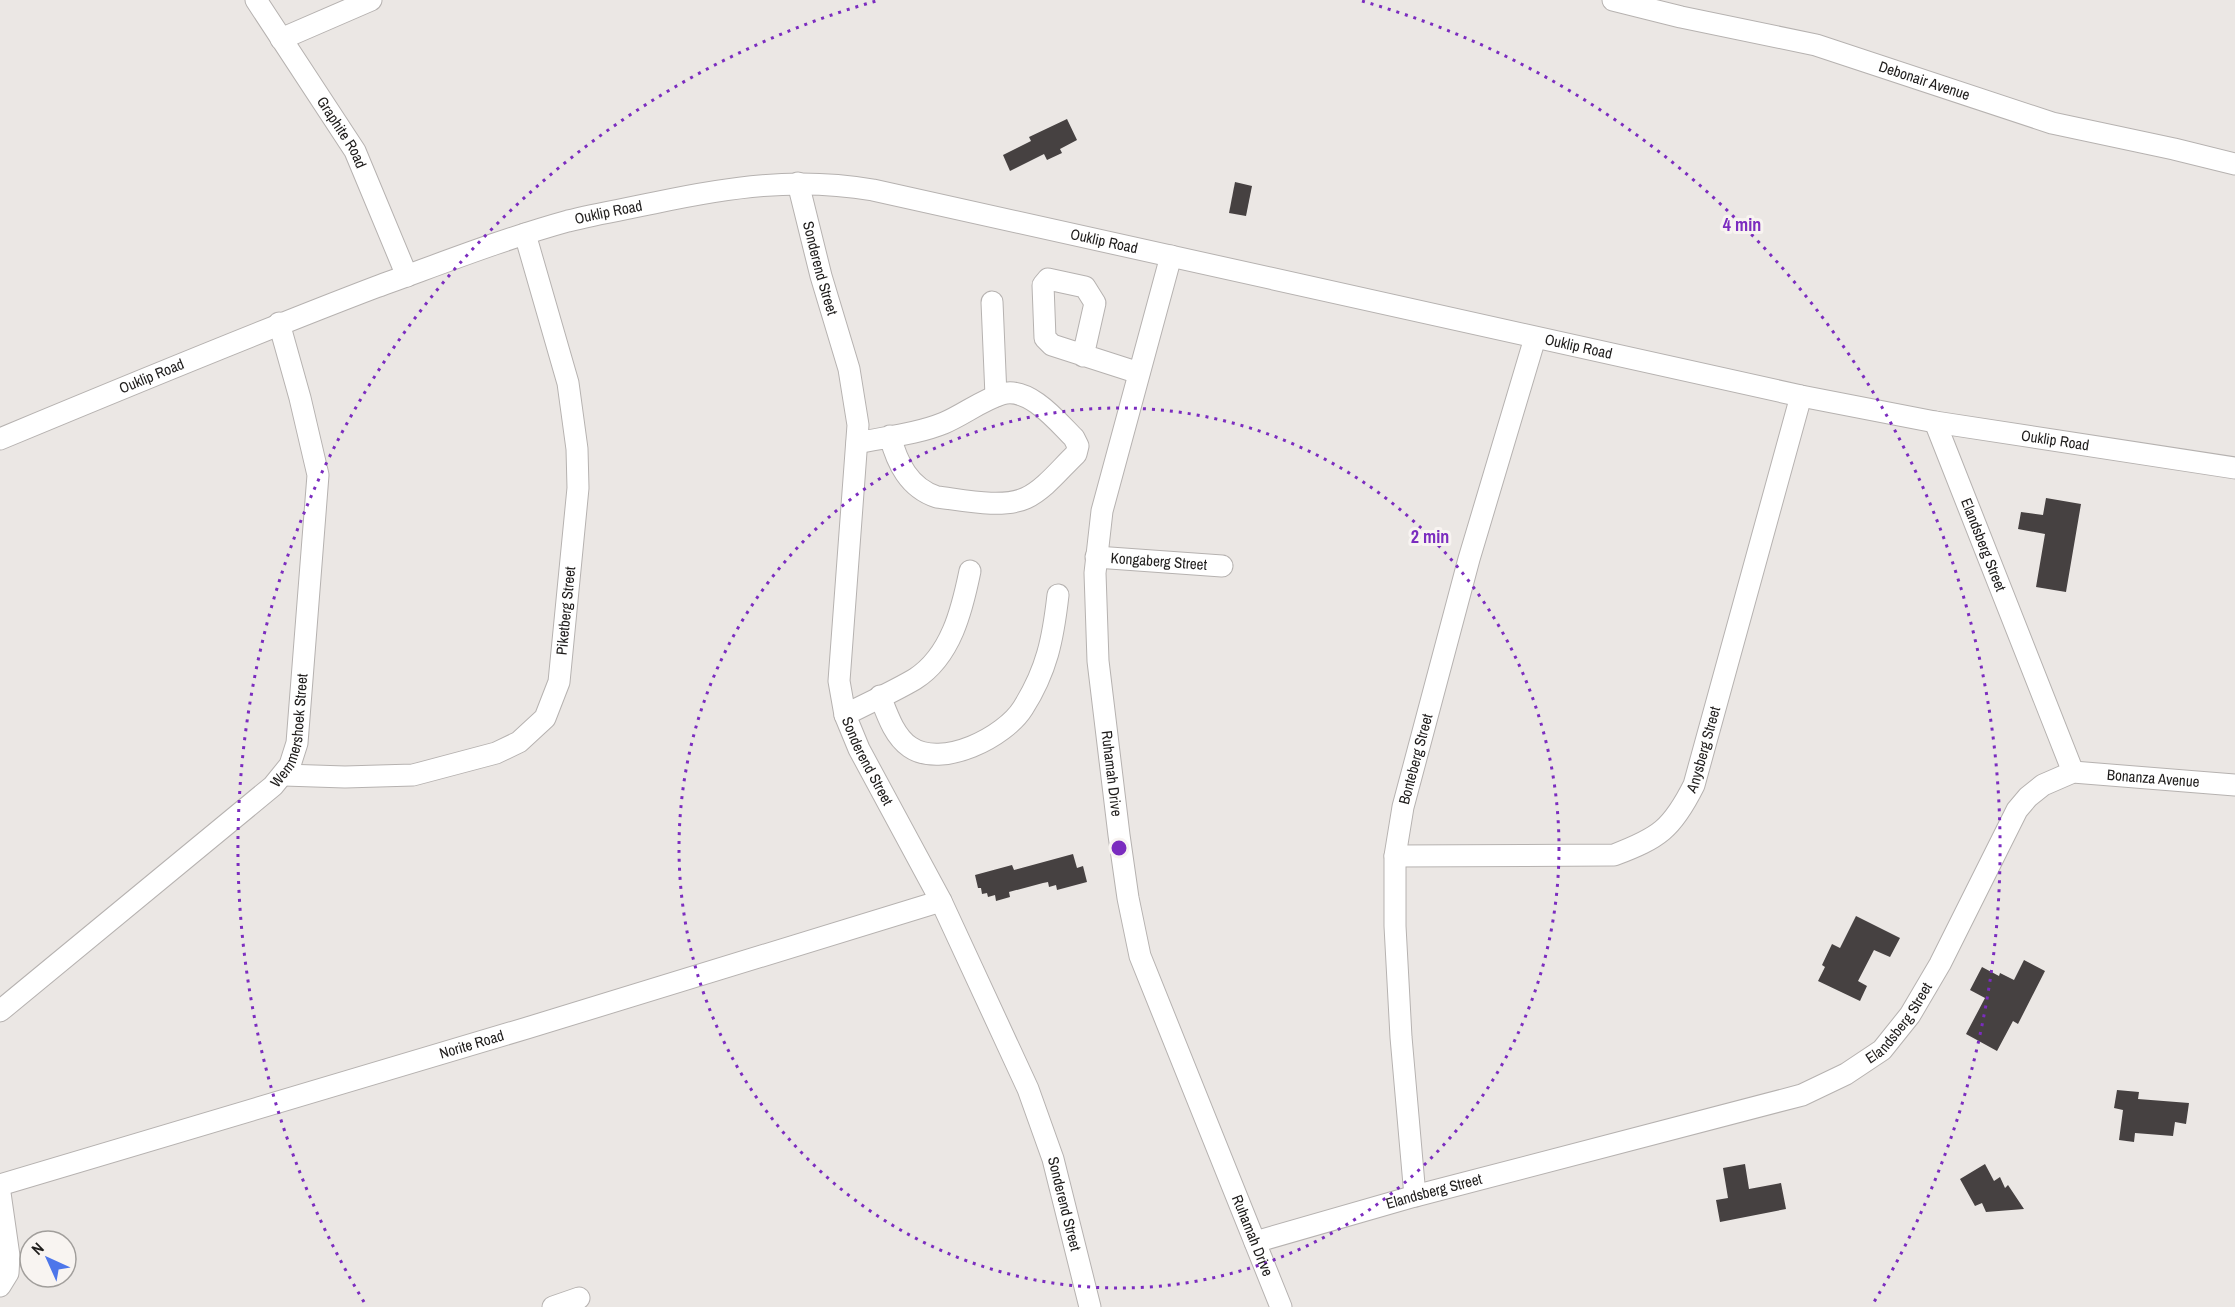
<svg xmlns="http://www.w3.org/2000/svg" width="2235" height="1307" font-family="'Archivo Narrow',sans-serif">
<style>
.building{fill:#464141}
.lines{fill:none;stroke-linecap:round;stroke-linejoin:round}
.minor-casing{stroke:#b6b2b0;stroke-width:23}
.minor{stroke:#fff;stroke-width:21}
.ring{fill:none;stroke:#7b2cbf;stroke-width:3;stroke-dasharray:3 6}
.labels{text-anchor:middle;stroke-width:6;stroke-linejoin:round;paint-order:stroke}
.street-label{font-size:15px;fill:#1e1c1b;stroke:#f8f4f1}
.centre{fill:#7b2cbf;stroke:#f8f4f1;stroke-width:3}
.ring-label{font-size:18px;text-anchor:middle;font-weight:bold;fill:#7b2cbf;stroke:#f8f4f1;stroke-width:6;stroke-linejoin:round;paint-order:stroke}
</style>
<rect width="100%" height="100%" fill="#ebe7e4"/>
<!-- building -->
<g class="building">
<path d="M1067,119L1077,140L1060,149L1062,153L1047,160L1044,154L1010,171L1003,155L1031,141L1029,137Z"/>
<path d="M1235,182L1252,186L1246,216L1229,213Z"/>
<path d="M2046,498L2081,504L2066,592L2036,587L2045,534L2018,529L2021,512L2043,515Z"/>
<path d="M1073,854L1077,868L1083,866L1087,882L1057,890L1056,885L1049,887L1048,882L1043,883L1009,892L1010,897L996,901L995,895L988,897L987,893L982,894L981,888H978L975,875L1012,865L1014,870Z"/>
<path d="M1856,916L1900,938L1890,957L1874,950L1858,981L1867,986L1860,1001L1818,981L1825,967L1822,965L1832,944L1840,948Z"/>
<path d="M2024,960L2045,971L2018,1024L2013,1021L1997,1051L1966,1034L1985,998L1970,990L1982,967L1999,976L2000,973L2014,980Z"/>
<path d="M2117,1090L2139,1092L2138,1099L2189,1103L2186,1124L2175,1122L2173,1136L2135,1133L2134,1142L2119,1140L2123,1110L2114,1108Z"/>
<path d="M1745,1164L1749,1189L1781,1183L1786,1209L1720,1222L1716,1200L1728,1198L1723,1168Z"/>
<path d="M1985,1164L1994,1181L2000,1177L2005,1188L2008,1185L2024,1209L1986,1212L1982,1203L1975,1206L1960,1179Z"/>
</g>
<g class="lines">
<defs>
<g id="minor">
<path id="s1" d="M256,0L355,151L407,276"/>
<path id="s2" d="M1613,0L1681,17L1816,45L2052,123L2174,149L2235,164"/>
<path d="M281,39L371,0"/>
<path id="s3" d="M798,183L821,276L849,369L858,425L839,681L845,715L859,749L941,901L1028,1089L1053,1159L1090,1307"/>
<path id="s4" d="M1171,256L1102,511L1095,573L1098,661L1119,835L1128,898L1140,956L1281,1307"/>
<path d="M992,302L996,396"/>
<path d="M1083,356L1095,303L1085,287L1048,279L1043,285L1045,338L1052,345L1139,373"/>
<path id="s5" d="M1935,422L2073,772"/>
<path id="s6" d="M0,439C125,387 250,335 376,287C440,264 503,239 568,221C596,214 625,209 654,203C729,187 796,177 873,190L1801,396L1935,422L2235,468"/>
<path d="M857,443C886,437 917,434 944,423C963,415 982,400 1002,394C1029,386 1058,422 1074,438L1078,446L1076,454C1061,468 1045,489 1026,498C1003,509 962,500 937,497C909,488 897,463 890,436"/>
<path id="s7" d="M1096,557L1222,566"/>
<path d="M880,696C887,714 894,736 910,747C942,769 1005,737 1023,708C1047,670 1053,639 1058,595"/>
<path d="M845,715C868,703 893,692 915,679C951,656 962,610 970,571"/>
<path id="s8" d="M284,775L345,777L413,775L496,753L519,742L545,718L559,682L578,488L577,449L568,383L525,234"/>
<path id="s9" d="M1395,856L1614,855C1659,838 1672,829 1694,785L1801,396"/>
<path id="s10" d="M0,1011L273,786L290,765L297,743L318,475L300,398L279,323"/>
<path id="s11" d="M0,1185L527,1028L941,901"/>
<path d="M0,1193L9,1256L8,1273L0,1286"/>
<path id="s12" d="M1415,1196L1401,1037L1395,926V856L1403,807L1469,559L1535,338"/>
<path id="s13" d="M1255,1242L1415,1196L1802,1095L1846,1074L1882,1050L1910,1015L1940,964L2017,810L2028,797L2043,785L2073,772L2235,785"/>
<path d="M553,1307L579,1298"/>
</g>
</defs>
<!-- minor casing -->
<use href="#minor" class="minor-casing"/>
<!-- minor -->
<use href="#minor" class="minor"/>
</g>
<!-- distance rings -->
<g class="ring">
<circle cx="1119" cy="848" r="440"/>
<path d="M364 1302A881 881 0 0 1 876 1M1362 1A881 881 0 0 1 1874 1302"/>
</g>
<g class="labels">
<!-- street labels -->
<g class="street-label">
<text dy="5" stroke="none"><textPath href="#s2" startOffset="322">Debonair Avenue</textPath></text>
<text dy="5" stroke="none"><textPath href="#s1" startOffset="158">Graphite Road</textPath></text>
<text dy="5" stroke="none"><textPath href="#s6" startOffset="650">Ouklip Road</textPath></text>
<text dy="5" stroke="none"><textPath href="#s6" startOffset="1154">Ouklip Road</textPath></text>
<text dy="5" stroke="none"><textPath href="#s3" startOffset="88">Sonderend Street</textPath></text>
<text dy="5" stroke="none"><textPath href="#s6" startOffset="1640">Ouklip Road</textPath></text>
<text dy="5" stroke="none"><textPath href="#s6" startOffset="164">Ouklip Road</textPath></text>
<text dy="5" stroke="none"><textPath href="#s6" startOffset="2126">Ouklip Road</textPath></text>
<text dy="5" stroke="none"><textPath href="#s5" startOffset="132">Elandsberg Street</textPath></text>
<text dy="5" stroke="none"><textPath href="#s7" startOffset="63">Kongaberg Street</textPath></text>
<text dy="5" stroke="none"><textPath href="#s8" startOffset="386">Piketberg Street</textPath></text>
<text dy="5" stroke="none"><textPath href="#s10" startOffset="414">Wemmershoek Street</textPath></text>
<text dy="5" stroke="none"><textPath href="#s9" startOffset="366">Anysberg Street</textPath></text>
<text dy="5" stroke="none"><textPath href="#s3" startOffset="592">Sonderend Street</textPath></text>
<text dy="5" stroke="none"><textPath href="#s12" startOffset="440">Bonteberg Street</textPath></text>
<text dy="5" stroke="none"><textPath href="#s4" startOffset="528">Ruhamah Drive</textPath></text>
<text dy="5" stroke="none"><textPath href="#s13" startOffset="1084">Bonanza Avenue</textPath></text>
<text dy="5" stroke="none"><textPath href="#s13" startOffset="690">Elandsberg Street</textPath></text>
<text dy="5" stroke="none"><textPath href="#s11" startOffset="492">Norite Road</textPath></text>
<text dy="5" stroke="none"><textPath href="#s13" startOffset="186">Elandsberg Street</textPath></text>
<text dy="5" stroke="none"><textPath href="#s3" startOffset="1078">Sonderend Street</textPath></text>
<text dy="5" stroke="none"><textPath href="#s4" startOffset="1014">Ruhamah Drive</textPath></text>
</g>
</g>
<circle cx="1119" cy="848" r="9" class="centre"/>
<g class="ring-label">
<text x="1742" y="231">4 min</text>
<text x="1430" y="543">2 min</text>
</g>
<!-- north arrow -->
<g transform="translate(48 1259) rotate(315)"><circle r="28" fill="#f8f4f1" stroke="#a19e9b" stroke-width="1.5"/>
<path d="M0-4.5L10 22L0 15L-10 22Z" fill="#4d76ea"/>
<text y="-9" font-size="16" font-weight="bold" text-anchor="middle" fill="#1e1c1b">N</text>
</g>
</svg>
